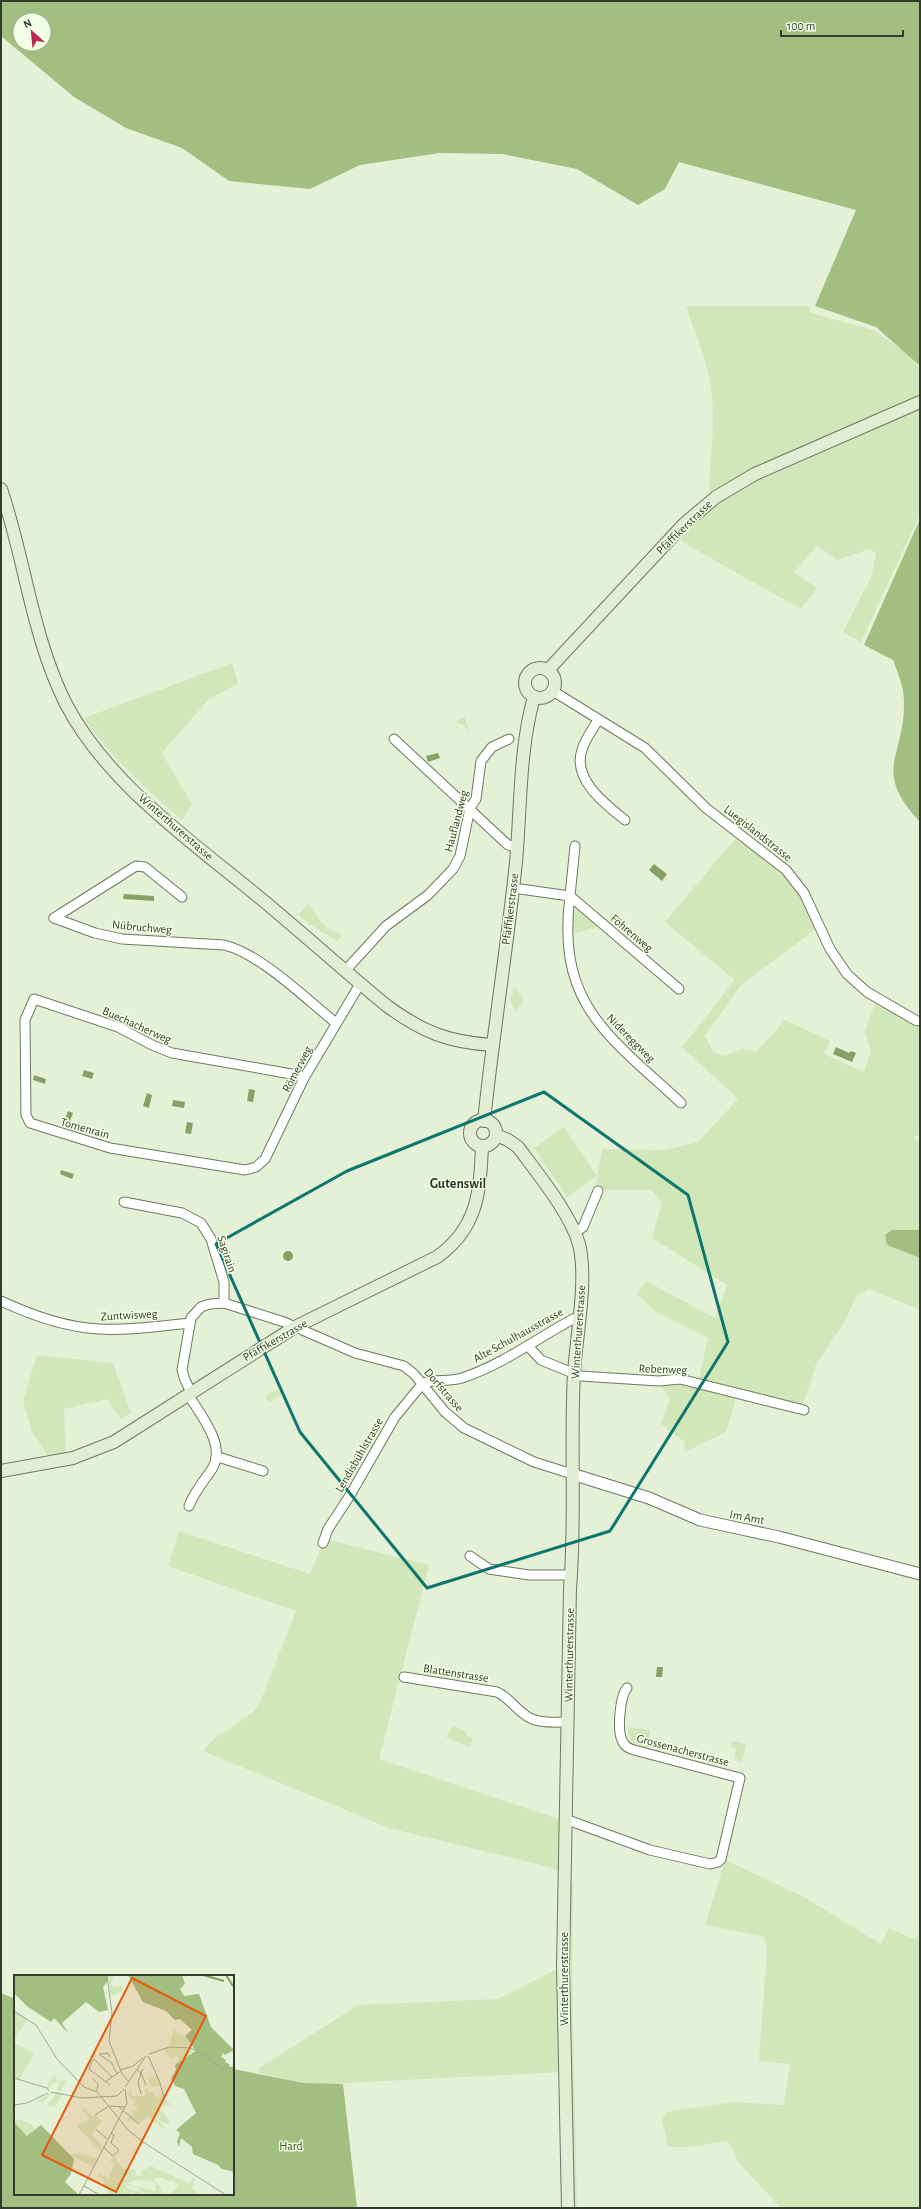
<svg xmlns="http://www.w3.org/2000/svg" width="921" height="2209" font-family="'Alegreya Sans',sans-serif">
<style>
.green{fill:#d1e7b9}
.forest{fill:#a2be81;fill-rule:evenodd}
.water{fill:#86a166}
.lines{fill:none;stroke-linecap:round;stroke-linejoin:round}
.minor-casing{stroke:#6d7861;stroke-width:11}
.tertiary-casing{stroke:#6d7861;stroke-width:13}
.secondary-casing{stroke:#6d7861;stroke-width:14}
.minor{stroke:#fff;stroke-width:9}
.tertiary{stroke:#fff;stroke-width:11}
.secondary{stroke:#e2edd4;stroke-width:12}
.marked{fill:none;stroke:#0f766e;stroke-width:3;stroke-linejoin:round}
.labels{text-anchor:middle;stroke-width:3;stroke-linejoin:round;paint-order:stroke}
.street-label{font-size:12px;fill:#353a30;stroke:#f2ffe4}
.park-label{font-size:12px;fill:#3b5414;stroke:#f2ffe4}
.quarter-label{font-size:14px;font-weight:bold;fill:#353a30;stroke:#f2ffe4}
.inset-river{fill:none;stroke:#86a166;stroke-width:2}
.inset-road{fill:none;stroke:#9fa894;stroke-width:1}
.view{fill:#e8590c;fill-opacity:0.15;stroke:#e8590c;stroke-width:2}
.inset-edge{fill:none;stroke:#353a30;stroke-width:2}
</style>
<rect width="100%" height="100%" fill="#e5f1d7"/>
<!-- green -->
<g class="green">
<path d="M686,306H810L811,313L873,330L909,355L920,369V395L739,476L710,492L709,485C711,451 716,416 710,382C705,355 694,331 686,306Z"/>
<path d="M920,409V514L861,642L843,632L872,575L876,553L870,549L837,560L817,546L794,572L817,588L801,609L687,545L680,539L682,535L711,506L737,489Z"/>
<path d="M232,663L238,684L209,699L162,753L192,804L182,820C145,788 112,759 84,718Z"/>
<path d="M465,717L469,731L462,724L457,723V720Z"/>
<path d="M735,839C757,853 779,866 795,887C804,899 812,913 820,926L741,985L705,1036L714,1053L724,1056L741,1049L757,1051L785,1020L830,1041L824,1054L864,1072L871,1051L865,1033L871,1013L879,999L920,1023V1134L914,1138L920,1143V1230H892L913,1254L920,1258V1310L869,1289L856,1297L844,1323L816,1364L802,1407L737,1396L726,1432L685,1452V1442L661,1424L670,1399L661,1385L699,1379L708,1338L656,1312L637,1294L646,1281L715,1318L727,1285L652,1238L662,1202L651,1190H595L602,1149L665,1150L698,1142L738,1099L682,1047L735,980L665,922Z"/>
<path d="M308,904C315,910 317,918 323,924C328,930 337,930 342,936L337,941L309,924L298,915Z"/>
<path d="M577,910L583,913L598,925L596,928L571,934L572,915Z"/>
<path d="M515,988L523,998V1002L516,1010L512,1006L510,996L513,993L512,989Z"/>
<path d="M564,1127L597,1176L567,1197L534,1148Z"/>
<path d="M37,1355L113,1363L131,1413L121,1419L107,1399L64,1409L66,1452L48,1456L32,1432L23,1401Z"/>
<path d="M278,1389L282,1395L269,1403L265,1396Z"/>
<path d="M179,1531L310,1574L323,1543L329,1540L429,1565L379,1759L559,1819L558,1872L553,1868L389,1828L203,1751C219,1730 244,1724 259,1705L296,1611L168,1566Z"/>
<path d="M453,1725L467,1732L466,1736L473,1738L469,1747L446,1737Z"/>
<path d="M627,1727L650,1730L648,1749L631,1742Z"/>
<path d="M732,1741L746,1744L742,1762L734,1758L736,1749L731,1747Z"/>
<path d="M725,1860L804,1897L881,1944L889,1928L914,1939L920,1934V2208H781L739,2163L728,2141L689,2147H668L662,2120L666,2112L734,2102L784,2105L790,2064L759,2061L767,1950L765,1937L705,1925Z"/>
<path d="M564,1880L573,1884L572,1972L577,2208H568L565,2072L325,2084L304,2083L259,2073V2068L358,2005L498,1999L563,1966Z"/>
</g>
<!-- forest -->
<g class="forest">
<path d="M1,1H920V366L876,327L815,306L856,210L679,162L665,189L638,205L577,169L502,154L440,153L360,165L310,189L229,181L182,148L126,128L74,97L1,36ZM20,20H44V44H20Z"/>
<path d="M920,519V822C871,769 905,759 904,701C904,687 898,674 893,660L864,645Z"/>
<path d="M892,1230H920V1258L887,1245L885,1235Z"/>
<path d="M1,1993L15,1999V2194H233V2069L304,2083L343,2084L357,2208H1Z"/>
</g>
<!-- water -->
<g class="water">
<path d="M438,753L440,758L428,762L426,756Z"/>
<path d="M654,864L667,874L662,881L649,870Z"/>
<path d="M124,894L154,896V901L123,899Z"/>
<path d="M836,1047L849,1053L851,1051L856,1053L852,1062L833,1054Z"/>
<path d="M84,1070L94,1073L92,1079L82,1076Z"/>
<path d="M34,1075L46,1079L45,1084L33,1080Z"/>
<path d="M249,1089L255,1090L253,1102L247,1101Z"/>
<path d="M147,1093L152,1095L149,1108L143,1106Z"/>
<path d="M173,1100L185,1102L184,1108L172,1106Z"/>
<path d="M68,1111L73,1113L69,1123L64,1122Z"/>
<path d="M187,1122L193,1123L191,1134L185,1133Z"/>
<path d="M61,1170L74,1174L72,1179L60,1174Z"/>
<circle cx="288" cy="1256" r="5"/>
<path d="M657,1667H663L662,1677H656Z"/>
</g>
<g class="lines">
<defs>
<g id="minor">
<path d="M553,691L645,748L706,808L786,870L804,893L830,949L847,974L867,992L917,1021"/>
<path d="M598,720C593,729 585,739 582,750C572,779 605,804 625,820"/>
<path d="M394,739L508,845L517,847"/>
<path d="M575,846L570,896L679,989"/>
<path d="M513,888L570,896C556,1005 609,1036 681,1103"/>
<path d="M54,918L95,933L122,939L224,945C261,954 306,999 336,1023"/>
<path d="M54,918L136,866L145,867L182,897"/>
<path d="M345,971L386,926L428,895L453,869L460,856L470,808L476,799L481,761L492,747L509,739"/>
<path d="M304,1078L297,1075L172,1053L152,1045L118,1027L34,999L25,1020L26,1115L30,1123L110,1148L245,1170L256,1167L265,1159L304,1078L360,984"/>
<path d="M124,1202L182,1213L201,1223L211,1239L224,1282V1303"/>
<path d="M575,1233L583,1227L598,1191"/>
<path d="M1,1301C31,1315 64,1327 98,1329C128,1331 159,1326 190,1323"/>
<path d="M528,1346L541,1360L580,1376L659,1381L680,1379L804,1410"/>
<path d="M423,1383C436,1379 449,1382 462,1378C502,1365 536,1339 573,1319L579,1318"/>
<path d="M191,1392L185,1380L182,1370L191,1318L201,1307L210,1304L224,1303L284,1322L355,1353L404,1366L414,1374L445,1412L464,1428L534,1462L572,1474"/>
<path d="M188,1394C200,1415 227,1445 212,1469C204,1481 194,1492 189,1506"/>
<path d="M218,1457L263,1471"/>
<path d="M323,1543L328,1529L349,1497L395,1417L423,1383"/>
<path d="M470,1556L489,1569L529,1575H571"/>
<path d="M404,1677L497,1692C508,1697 514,1707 524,1714C535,1724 553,1722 567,1722"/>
<path d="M565,1819L650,1850L710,1864L718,1862L721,1859L740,1778L634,1750C628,1748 624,1746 622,1740C617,1730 620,1696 627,1688"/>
</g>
<path id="tertiary" d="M572,1474L649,1498L700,1520L779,1537L920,1574"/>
<g id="secondary">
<path d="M1,489C25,559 32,637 66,704C106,781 188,839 254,893C299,930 342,969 387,1006C423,1032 447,1042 492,1045"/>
<circle cx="540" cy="683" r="15"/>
<path d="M548,670L684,524L716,497L755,474L920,402"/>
<circle cx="483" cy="1133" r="13"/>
<path d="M484,1121C493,1034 507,949 516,862C521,808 519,750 534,697"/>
<path d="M496,1135L508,1140L518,1147C538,1174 570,1213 579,1244C588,1281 576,1336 574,1374C570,1445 576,1517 570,1588L563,1966L568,2208"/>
<path d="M1,1471L73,1458L114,1442L295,1327L437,1257C478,1228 480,1192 482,1146"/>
</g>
</defs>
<!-- minor casing -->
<use href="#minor" class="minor-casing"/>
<!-- tertiary casing -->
<use href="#tertiary" class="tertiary-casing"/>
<!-- secondary casing -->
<use href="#secondary" class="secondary-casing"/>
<!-- minor -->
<use href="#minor" class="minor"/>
<!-- tertiary -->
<use href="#tertiary" class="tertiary"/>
<!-- secondary -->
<use href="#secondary" class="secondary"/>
</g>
<!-- marked area -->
<path class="marked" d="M544,1092L688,1195L728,1342L610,1531L427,1588L300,1432L216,1244L347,1171Z"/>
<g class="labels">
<!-- street labels -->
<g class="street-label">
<text transform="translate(684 527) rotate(-44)" y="4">Pfäffikerstrasse</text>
<text transform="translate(456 821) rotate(-75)" y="4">Hauflandweg</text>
<text transform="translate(176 827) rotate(41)" y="4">Winterthurerstrasse</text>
<text transform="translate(758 833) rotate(38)" y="4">Luegislandstrasse</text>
<text transform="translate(510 909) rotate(-83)" y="4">Pfäffikerstrasse</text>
<text transform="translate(142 927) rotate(5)" y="4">Nübruchweg</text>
<text transform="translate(632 933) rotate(40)" y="4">Föhrenweg</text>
<text transform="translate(137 1025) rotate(24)" y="4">Buechacherweg</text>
<text transform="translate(631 1038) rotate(45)" y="4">Nidereggweg</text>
<text transform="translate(297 1069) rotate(-62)" y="4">Römerweg</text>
<text transform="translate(85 1128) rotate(16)" y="4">Tomenrain</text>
<text transform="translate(227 1254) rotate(72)" y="4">Sagirain</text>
<text transform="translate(129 1315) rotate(-3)" y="4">Zuntwisweg</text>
<text transform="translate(578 1332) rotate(-86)" y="4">Winterthurerstrasse</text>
<text transform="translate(518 1335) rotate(-29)" y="4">Alte Schulhausstrasse</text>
<text transform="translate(275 1340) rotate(-30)" y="4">Pfäffikerstrasse</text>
<text transform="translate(663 1369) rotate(2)" y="4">Rebenweg</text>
<text transform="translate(444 1390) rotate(49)" y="4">Dorfstrasse</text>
<text transform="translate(359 1455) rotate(-60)" y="4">Lendisbühlstrasse</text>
<text transform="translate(747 1517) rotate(11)" y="4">Im Amt</text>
<text transform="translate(569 1655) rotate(-89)" y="4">Winterthurerstrasse</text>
<text transform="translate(456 1673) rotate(9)" y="4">Blattenstrasse</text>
<text transform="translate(683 1750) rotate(15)" y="4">Grossenacherstrasse</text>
<text transform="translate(564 1979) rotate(-90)" y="4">Winterthurerstrasse</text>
</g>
<!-- park labels -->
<g class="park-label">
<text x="291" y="2150">Hard</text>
</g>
<!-- quarter labels -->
<g class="quarter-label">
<text x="458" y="1188">Gutenswil</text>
</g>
</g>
<!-- overview -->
<g transform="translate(14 1975)">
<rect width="220" height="220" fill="#e5f1d7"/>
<path d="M94,0H101L97,9L99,12L107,10L110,17L97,21ZM0,36L14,45L0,63ZM160,55L170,61L177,72L155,71ZM0,68L21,78L5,105L0,103ZM154,72L183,76L161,90L165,83L161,80L157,84L150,74ZM40,100L45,107L52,104L47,116L42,115L46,110L43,106L35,111L37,114L32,113ZM143,100L146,111L137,112L132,116L139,117L143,124L148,119L157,130L145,132L156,147L154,149L149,148L138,139L150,151L149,154L135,142L125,148L120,145L114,147V141L120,139L116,133L121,137L124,135L120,129L122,125L115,122L114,117L117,116L118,121H132L130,115L137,111L134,104ZM38,117L49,118L41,132L33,130L43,118L36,119L30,128L23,126ZM70,133L78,141L82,140L88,146L77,159L89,171L86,176L63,151L76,144L68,135ZM5,144L15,148L22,154L13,161L0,146ZM65,178L83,183L79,192L54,179ZM100,181L109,194H121L122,200L126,201L129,194H133L135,190L176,209L179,203L183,206L181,205L178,213L183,216L181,220H161L157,218L165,211L159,205L155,207L148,202L139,203L148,214L147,220L130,218L124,213L112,210L113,214L127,217L126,220L117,217L115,220H94L89,204L84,202L85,199L95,203L100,189L96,186ZM122,205L142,207L141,216L113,209Z" fill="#d1e7b9" fill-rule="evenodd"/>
<path d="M0,0H93L94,6L89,12L94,35L85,37L72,27L48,48L55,59L40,43L37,47L14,32L0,18ZM114,0H168L171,9L166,14L170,21L185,19L197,52L220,75L211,80L209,78L207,82L212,85L211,87L215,89L216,93L220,92V197L208,194L204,190L179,179L178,172L167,163L165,172L163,166L166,158L162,155L182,138L170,114L161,111L157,103L162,95L161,90L182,76L171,61L178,55L166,44L161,45L152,36L129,27ZM0,147L13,161L27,150L60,184L57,199L51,207L65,220H0Z" fill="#a2be81"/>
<path class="inset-river" d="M189,0L210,6M212,0L219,11"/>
<path class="inset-road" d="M93,0L98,38L95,66L108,99L115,107M0,36L22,50L43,84L70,112L83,117L114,155L129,167L212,220M85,79L98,88L103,99M85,79L94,78L96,82M135,79L155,72L176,73L188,78L208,94L220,92M134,81L145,105L150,122M129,94L127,98L132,110M106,95L119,91L129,83M123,95L127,98L124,107L127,119M0,103L33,113L35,116M79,104L84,109L83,116M91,107L107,96M96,110L75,94L78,86L80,84L98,102M111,112L132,81M37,117L68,123L103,121L110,114M0,130L13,128L34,118M96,131L111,132M105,132L125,149M81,140L95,131M82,154L93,164M89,172L99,181L105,175L97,168L100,160L97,158M70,211L84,219M65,220L113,128L111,114"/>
<path class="view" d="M118,3L192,41L102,217L28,180Z"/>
<rect width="220" height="220" class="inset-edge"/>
</g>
<!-- border -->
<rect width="921" height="2209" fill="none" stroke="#353a30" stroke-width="4"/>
<!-- north arrow -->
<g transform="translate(32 32) rotate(333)"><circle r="19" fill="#f2ffe4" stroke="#a6b09c"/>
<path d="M0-3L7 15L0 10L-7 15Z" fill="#b62754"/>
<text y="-6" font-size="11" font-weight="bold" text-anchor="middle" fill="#353a30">N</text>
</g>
<!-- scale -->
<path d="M781 30v6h122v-6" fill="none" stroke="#353a30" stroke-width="2"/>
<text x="787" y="30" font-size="12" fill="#353a30" stroke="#f2ffe4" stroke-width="3" paint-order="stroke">100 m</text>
</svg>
